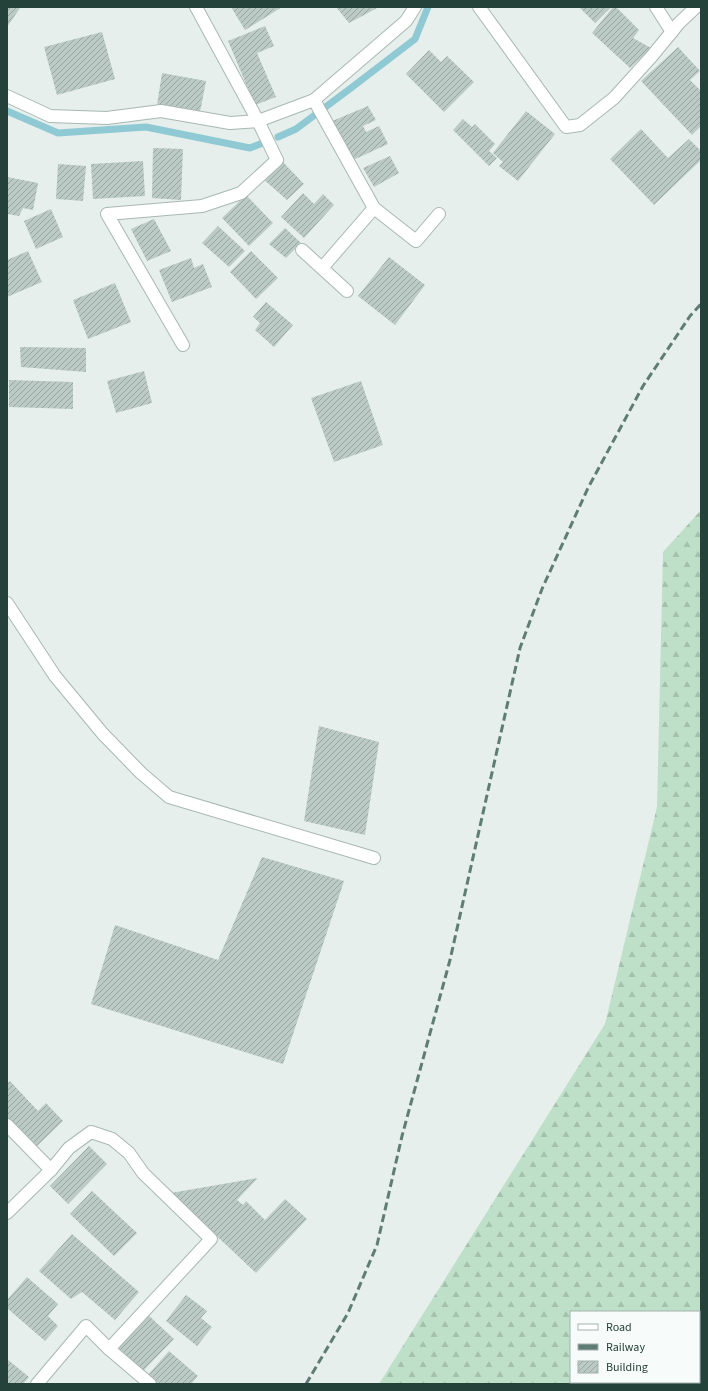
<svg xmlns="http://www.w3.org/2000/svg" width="708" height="1391" font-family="'Source Sans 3',sans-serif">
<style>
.forest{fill:url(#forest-firs);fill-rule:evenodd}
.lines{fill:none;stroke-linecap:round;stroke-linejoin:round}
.stream{stroke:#8ec9d4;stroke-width:7}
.building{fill:url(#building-hatch)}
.minor-casing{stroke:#a8b8b2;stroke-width:14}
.minor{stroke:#fff;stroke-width:12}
.rail{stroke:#5f7d75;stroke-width:3;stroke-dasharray:8 4;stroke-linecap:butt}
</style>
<defs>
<pattern id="forest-firs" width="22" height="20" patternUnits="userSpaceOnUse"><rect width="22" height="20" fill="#bfe0c8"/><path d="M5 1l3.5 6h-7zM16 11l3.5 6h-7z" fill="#a4c1ad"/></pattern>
<pattern id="building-hatch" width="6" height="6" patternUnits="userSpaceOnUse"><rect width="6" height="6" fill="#bbcac4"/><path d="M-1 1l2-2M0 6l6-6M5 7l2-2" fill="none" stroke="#98a6a0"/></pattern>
</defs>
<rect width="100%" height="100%" fill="#e6efeb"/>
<!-- forest -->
<path class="forest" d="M701,510V1384H379L605,1024L657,807L663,552ZM571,1312H699V1382H571Z"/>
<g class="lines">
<!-- stream -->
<g class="stream">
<path d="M7,111L58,133L146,127L250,148L265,142"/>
<path d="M278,137L296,129L351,88L415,39L428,7"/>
</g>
</g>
<!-- building -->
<g class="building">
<path d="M7,7L20,8L7,27Z"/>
<path d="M231,7H282L245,30Z"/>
<path d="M336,7H379L349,23Z"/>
<path d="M579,7H611L595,23Z"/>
<path d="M613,7H616L639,30L633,38L651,48L630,68L592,33Z"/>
<path d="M265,26L274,46L257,53L276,97L255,105L228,41Z"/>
<path d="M102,32L115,79L57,95L44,47Z"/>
<path d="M678,47L700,71L690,80L701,91V126L692,135L641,81Z"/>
<path d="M429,50L441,62L447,56L474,82L444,112L406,74Z"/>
<path d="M162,73L206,81L200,112L157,105Z"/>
<path d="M368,106L376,120L363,126L366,132L379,126L388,144L351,161L330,122Z"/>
<path d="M526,111L555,134L518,181L499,166L503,162L493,153Z"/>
<path d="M463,119L472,127L475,124L495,144L489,151L497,158L489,166L453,130Z"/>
<path d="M641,129L668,158L689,139L701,151V160L654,205L610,159Z"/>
<path d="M153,148L183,149L181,200L152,198Z"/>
<path d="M390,156L399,173L374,187L363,168Z"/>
<path d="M281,160L304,184L287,200L262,178Z"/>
<path d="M143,161L145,196L93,199L91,164Z"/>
<path d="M58,164L86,166L83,201L56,199Z"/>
<path d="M7,177L38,183L33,210L23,208L19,216L7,214Z"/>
<path d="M303,193L314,204L323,194L334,205L304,238L281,217Z"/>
<path d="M246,195L273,223L249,246L222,218Z"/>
<path d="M51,209L63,237L36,249L24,221Z"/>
<path d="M154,219L171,251L147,261L131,229Z"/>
<path d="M218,226L245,251L229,267L202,243Z"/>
<path d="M285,228L301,243L286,258L269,244Z"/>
<path d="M28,251L42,282L7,297V260Z"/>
<path d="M251,251L278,278L256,299L230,272Z"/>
<path d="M389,257L425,285L395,325L358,296Z"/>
<path d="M191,258L194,268L203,264L212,287L172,302L159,270Z"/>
<path d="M115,283L131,322L88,339L73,300Z"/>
<path d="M266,302L293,325L274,347L255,330L260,323L253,317Z"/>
<path d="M20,347L86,348V372L21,367Z"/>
<path d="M144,371L152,403L116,413L107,381Z"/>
<path d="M9,380L73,382V409L9,407Z"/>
<path d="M361,381L383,445L334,462L311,398Z"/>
<path d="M319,726L379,742L365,835L304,821Z"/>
<path d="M262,857L344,881L283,1064L91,1004L115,925L218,960Z"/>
<path d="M10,1081L38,1111L46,1103L63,1121L34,1149L22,1133L7,1117V1084Z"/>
<path d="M89,1146L107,1164L68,1204L50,1186Z"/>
<path d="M258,1178L237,1200L243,1205L246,1201L265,1220L285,1199L307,1219L256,1273L171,1193Z"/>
<path d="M92,1191L137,1233L114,1256L70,1214Z"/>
<path d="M72,1234L139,1292L115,1320L82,1292L71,1299L39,1271Z"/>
<path d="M27,1277L58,1304L48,1316L58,1326L45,1341L7,1308V1300Z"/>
<path d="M186,1295L207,1311L201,1318L212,1327L197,1346L166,1321Z"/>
<path d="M147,1314L174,1339L143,1371L117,1347Z"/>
<path d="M169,1351L198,1376L191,1384H156L147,1376Z"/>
<path d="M7,1359L29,1377L23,1384H7Z"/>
</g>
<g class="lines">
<defs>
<g id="minor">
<path d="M479,7L566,127L580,125L614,98L652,56L679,23L696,7"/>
<path d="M656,7L672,32"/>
<path d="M7,96L50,116L107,118L161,111L230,123L258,121L314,100L406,21L415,7"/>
<path d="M314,100L374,208L322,268"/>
<path d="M374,208L416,241L439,214"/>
<path d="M302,250L347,291"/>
<path d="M183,345L107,214L202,206L241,193L277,160L258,121L196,7"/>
<path d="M7,603L55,676L103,734L141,773L169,797L374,858"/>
<path d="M7,1125L51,1170"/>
<path d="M7,1213L51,1170L69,1148L91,1132L112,1139L129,1153L143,1173L211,1239L109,1349L86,1326L37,1384"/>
<path d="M109,1349L150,1384"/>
</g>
</defs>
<!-- minor casing -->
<use href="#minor" class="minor-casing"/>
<!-- minor -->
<use href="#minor" class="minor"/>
<!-- rail -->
<path class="rail" d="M306,1384L348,1313L377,1245L402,1136L450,960L520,648L542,589L588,488L643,386L690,316L701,304"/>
</g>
<!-- border -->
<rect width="708" height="1391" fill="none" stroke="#24423a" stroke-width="16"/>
<!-- legend -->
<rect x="570" y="1311" width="130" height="72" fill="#f7fbf9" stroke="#a3b1ad"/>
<rect x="578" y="1324" width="20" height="6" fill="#ffffff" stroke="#a3b1ad"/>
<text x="606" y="1331" font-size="12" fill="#24423a">Road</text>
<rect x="578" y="1344" width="20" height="6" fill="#5f7d75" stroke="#a3b1ad"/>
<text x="606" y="1351" font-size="12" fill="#24423a">Railway</text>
<rect x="578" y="1361" width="20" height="12" fill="url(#building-hatch)" stroke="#a3b1ad"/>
<text x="606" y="1371" font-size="12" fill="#24423a">Building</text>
</svg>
